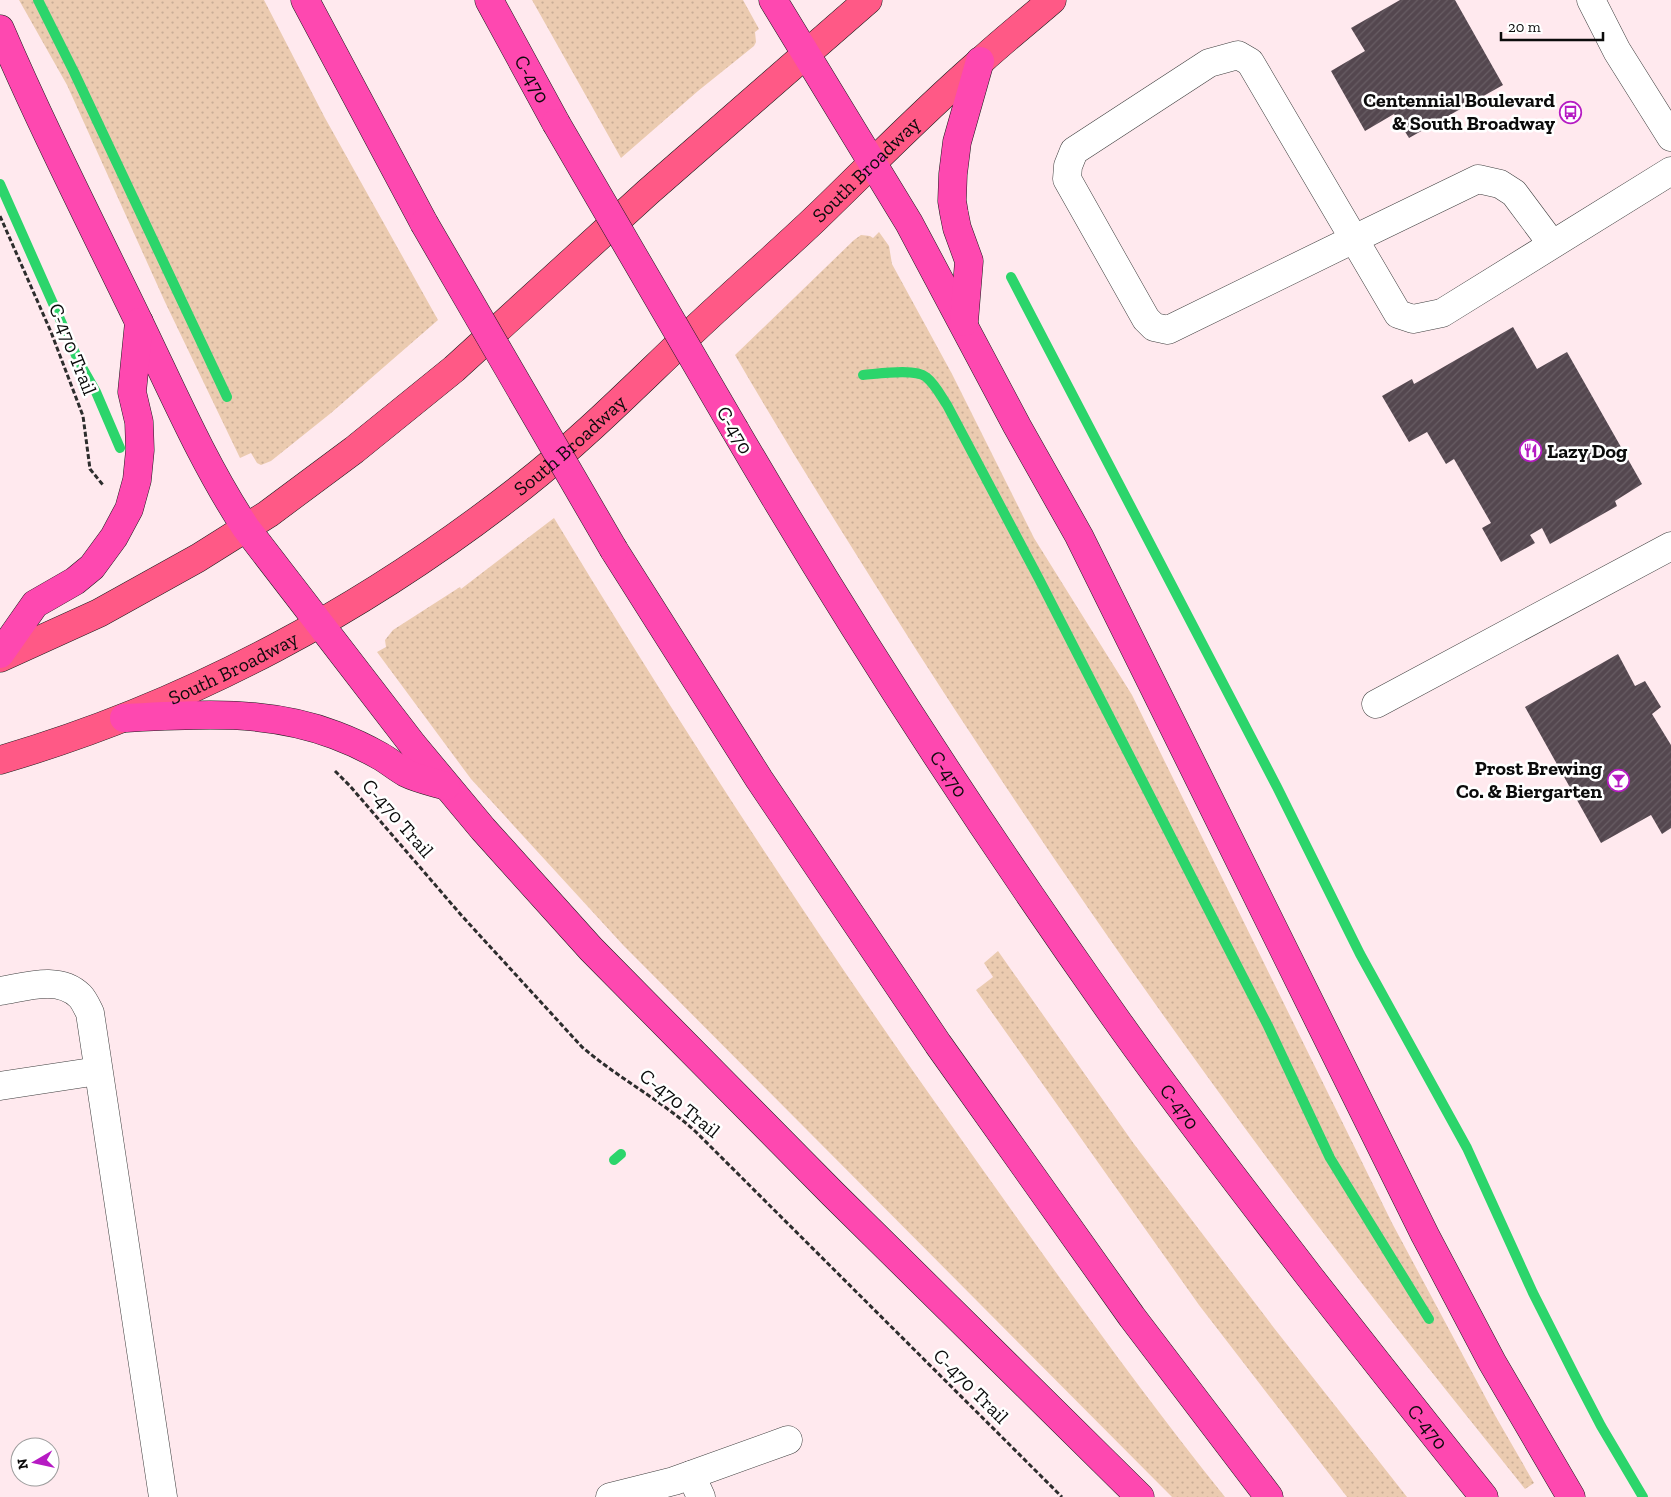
<svg xmlns="http://www.w3.org/2000/svg" width="1671" height="1497" font-family="'Zilla Slab',serif">
<style>
.grass{fill:url(#grass-dots)}
.lines{fill:none;stroke-linecap:round;stroke-linejoin:round}
.stream{stroke:#2cd56b;stroke-width:10}
.building{fill:url(#building-hatch)}
.minor-casing{stroke:#3e3e3e;stroke-width:29}
.major-casing{stroke:#1c1c1c;stroke-width:29}
.highway-casing{stroke:#1c1c1c;stroke-width:29}
.path{stroke:#2d2d2d;stroke-width:3;stroke-dasharray:5 2.5;stroke-linecap:butt}
.minor{stroke:#fff;stroke-width:28}
.major{stroke:#ff5986;stroke-width:28}
.highway{stroke:#fe48b0;stroke-width:28}
.highway-bridge-casing{stroke:#1c1c1c;stroke-width:29;stroke-linecap:butt}
.highway-bridge{stroke:#fe48b0;stroke-width:28}
.labels{text-anchor:middle;stroke-width:5;stroke-linejoin:round;paint-order:stroke}
.street-label{font-size:20px;fill:#0b0b0b;stroke:#fff}
.poi-label{font-size:20px;font-weight:bold;fill:#0b0b0b;stroke:#fff;text-anchor:end}
</style>
<defs>
<pattern id="grass-dots" width="8" height="8" patternUnits="userSpaceOnUse" patternTransform="scale(1.25)"><rect width="8" height="8" fill="#ebcbb0"/><path d="M2 2h.1M6 6h.1" fill="none" stroke="#c8ad96" stroke-width="1.8" stroke-linecap="round"/></pattern>
<pattern id="building-hatch" width="6" height="6" patternUnits="userSpaceOnUse" patternTransform="scale(1.25)"><rect width="6" height="6" fill="#54474f"/><path d="M-1 1l2-2M0 6l6-6M5 7l2-2" fill="none" stroke="#685d64"/></pattern>
</defs>
<rect width="100%" height="100%" fill="#ffe9ee"/>
<!-- grass -->
<g class="grass">
<path d="M19,0H264L325,118L438,320L331,413L271,461L261,465L257,463L251,453L240,458L165,302L67,85Z"/>
<path d="M532,0H743L759,29L755,32L756,42L754,46L698,91L621,158Z"/>
<path d="M879,232L889,246L892,264L952,374L1034,538L1132,695L1392,1223L1496,1417L1534,1483L1525,1489C1476,1427 1426,1366 1378,1304C1214,1093 1061,875 917,651C855,553 793,455 735,355L854,240L861,235L870,236L873,238Z"/>
<path d="M554,518C679,724 810,926 949,1122C1039,1249 1128,1376 1225,1497H1172L623,945L471,779L377,652L386,647L385,640L393,630L460,587L461,589Z"/>
<path d="M998,951L1134,1144L1274,1328L1407,1497H1347L1199,1305L976,990L993,977L984,963Z"/>
</g>
<g class="lines">
<!-- stream -->
<g class="stream">
<path d="M38,0L74,72L227,397"/>
<path d="M0,184L79,362L96,392L120,448"/>
<path d="M1011,277L1277,787L1360,954L1467,1148L1533,1293L1576,1378L1601,1426L1643,1497"/>
<path d="M863,375C878,374 915,368 926,377C935,384 941,396 947,405L1039,579L1268,1026L1330,1158L1429,1319"/>
<path d="M614,1160L621,1154"/>
</g>
</g>
<!-- building -->
<g class="building">
<path d="M1400,0H1455L1503,85L1409,138L1394,114L1365,131L1331,71L1365,51L1351,28Z"/>
<path d="M1513,327L1537,369L1567,352L1642,484L1615,501L1617,506L1550,544L1542,528L1530,535L1535,543L1501,562L1482,528L1491,523L1454,459L1446,464L1427,432L1409,442L1382,396L1412,379L1414,384Z"/>
<path d="M1618,654L1635,686L1645,681L1661,707L1652,714L1671,745V828L1662,834L1651,815L1601,843L1525,707Z"/>
</g>
<g class="lines">
<defs>
<g id="minor">
<path d="M1591,0L1617,51L1671,137"/>
<path d="M1238,55L1250,62L1354,239L1168,330L1154,327L1146,319L1067,179L1068,166L1074,151L1209,63Z"/>
<path d="M1552,244L1514,193L1500,184L1478,179L1354,239L1398,314L1413,319L1442,313L1671,171"/>
<path d="M1376,704L1671,546"/>
<path d="M0,991C25,987 59,975 80,996C84,1000 87,1007 90,1013L163,1497"/>
<path d="M0,1086L98,1071"/>
<path d="M691,1475L701,1497"/>
<path d="M610,1497L674,1481L788,1440"/>
</g>
<g id="major">
<path d="M0,658L99,613L198,558L268,514L354,450L454,369L648,192L868,0"/>
<path id="s1" d="M0,760C190,705 368,608 523,486C583,439 638,383 693,331C733,293 775,257 815,219C870,166 924,110 982,60C1005,39 1029,20 1052,0"/>
</g>
<g id="highway">
<path d="M305,0L424,223"/>
<path id="s2" d="M489,0L556,123"/>
<path d="M773,0L909,223L1017,426L1079,536L1425,1235L1492,1362L1571,1497"/>
<path d="M0,29C42,127 91,223 138,320C172,390 203,463 246,528L413,745L483,829L591,949L833,1194L1140,1497"/>
<path d="M964,322L969,261L957,228L954,213L952,201L953,174L957,142L980,61"/>
<path id="s3" d="M735,430C853,632 981,828 1116,1019C1178,1107 1244,1191 1309,1276C1367,1350 1425,1424 1484,1497"/>
<path d="M614,550L759,779L938,1044L1132,1317L1269,1497"/>
<path d="M0,654L35,604L75,581L92,567L114,537L129,509L137,480L140,450L139,422L132,392L139,322"/>
<path d="M124,718C195,714 268,709 335,735C351,741 366,748 380,756C389,761 397,768 406,773C418,779 433,782 446,786"/>
</g>
</defs>
<!-- minor casing -->
<use href="#minor" class="minor-casing"/>
<!-- major casing -->
<use href="#major" class="major-casing"/>
<!-- highway casing -->
<use href="#highway" class="highway-casing"/>
<!-- path -->
<g class="path">
<path d="M0,216L51,332L83,416L90,469L103,485"/>
<path d="M335,771L350,786L462,916L582,1047C618,1078 661,1100 696,1132L1062,1497"/>
</g>
<!-- minor -->
<use href="#minor" class="minor"/>
<!-- major -->
<use href="#major" class="major"/>
<!-- highway -->
<use href="#highway" class="highway"/>
<defs>
<g id="highway-bridge">
<path d="M556,123L735,430"/>
<path d="M424,223L614,550"/>
</g>
</defs>
<!-- highway-bridge casing -->
<use href="#highway-bridge" class="highway-bridge-casing"/>
<!-- highway-bridge -->
<use href="#highway-bridge" class="highway-bridge"/>
</g>
<!-- icons -->
<defs>
<symbol id="bus-ring" viewBox="-11 -11 22 22"><circle r="9.5" fill="#fff" stroke="#b61bc3" stroke-width="1.5"/><path d="M-5-6H5V4H4V6H2V4H-2V6H-4V4H-5ZM-3.5-4V0h7V-4ZM-3.5 1.2v1.5H-2V1.2ZM2 1.2v1.5H3.5V1.2Z" fill="#b61bc3"/></symbol>
<symbol id="restaurant-ring" viewBox="-11 -11 22 22"><circle r="9.5" fill="#fff" stroke="#b61bc3" stroke-width="1.5"/><path d="M-5-6h1v4h1v-4h1v4h1v-4h1v5L-1.5 .5V6h-2V.5L-5-1ZM5-6V6H3V1.5H1.5Q1.5-4 5-6Z" fill="#b61bc3"/></symbol>
<symbol id="bar-ring" viewBox="-11 -11 22 22"><circle r="9.5" fill="#fff" stroke="#b61bc3" stroke-width="1.5"/><path d="M-6-5H6L.8 .8V4.5H3.5V6h-7V4.5H-.8V.8Z" fill="#b61bc3"/></symbol>
</defs>
<g fill-rule="evenodd">
<use href="#bus-ring" x="1558" y="100" width="25" height="25"/>
<use href="#restaurant-ring" x="1518" y="438" width="25" height="25"/>
<use href="#bar-ring" x="1606" y="768" width="25" height="25"/>
</g>
<g class="labels">
<!-- street labels -->
<g class="street-label">
<text dy="7" stroke="none"><textPath href="#s2" startOffset="90">C-470</textPath></text>
<text dy="7" stroke="none"><textPath href="#s1" startOffset="1061">South Broadway</textPath></text>
<text transform="translate(73 349) rotate(68)" y="7">C-470 Trail</text>
<text transform="translate(735 430) rotate(60)" y="7">C-470</text>
<text dy="7" stroke="none"><textPath href="#s1" startOffset="656">South Broadway</textPath></text>
<text dy="7" stroke="none"><textPath href="#s1" startOffset="251">South Broadway</textPath></text>
<text dy="7" stroke="none"><textPath href="#s3" startOffset="405">C-470</textPath></text>
<text transform="translate(398 818) rotate(49)" y="7">C-470 Trail</text>
<text transform="translate(680 1103) rotate(39)" y="7">C-470 Trail</text>
<text dy="7" stroke="none"><textPath href="#s3" startOffset="810">C-470</textPath></text>
<text transform="translate(971 1386) rotate(45)" y="7">C-470 Trail</text>
<text dy="7" stroke="none"><textPath href="#s3" startOffset="1215">C-470</textPath></text>
</g>
<!-- poi labels -->
<g class="poi-label">
<text x="1555" y="107">Centennial Boulevard<tspan x="1555" dy="23">&amp; South Broadway</tspan></text>
<text x="1547" y="458" text-anchor="start">Lazy Dog</text>
<text x="1602" y="775">Prost Brewing<tspan x="1602" dy="23">Co. &amp; Biergarten</tspan></text>
</g>
</g>
<!-- north arrow -->
<g transform="translate(35 1462) rotate(261)"><circle r="24" fill="#ffffff" stroke="#9d9d9d"/>
<path d="M0-4L9 19L0 12L-9 19Z" fill="#b61bc3"/>
<text y="-8" font-size="14" font-weight="bold" text-anchor="middle" fill="#0b0b0b">N</text>
</g>
<!-- scale -->
<path d="M1501 32v8h102v-8" fill="none" stroke="#0b0b0b" stroke-width="2.5"/>
<text x="1508" y="32" font-size="15" fill="#0b0b0b" stroke="#ffffff" stroke-width="4" paint-order="stroke">20 m</text>
</svg>
